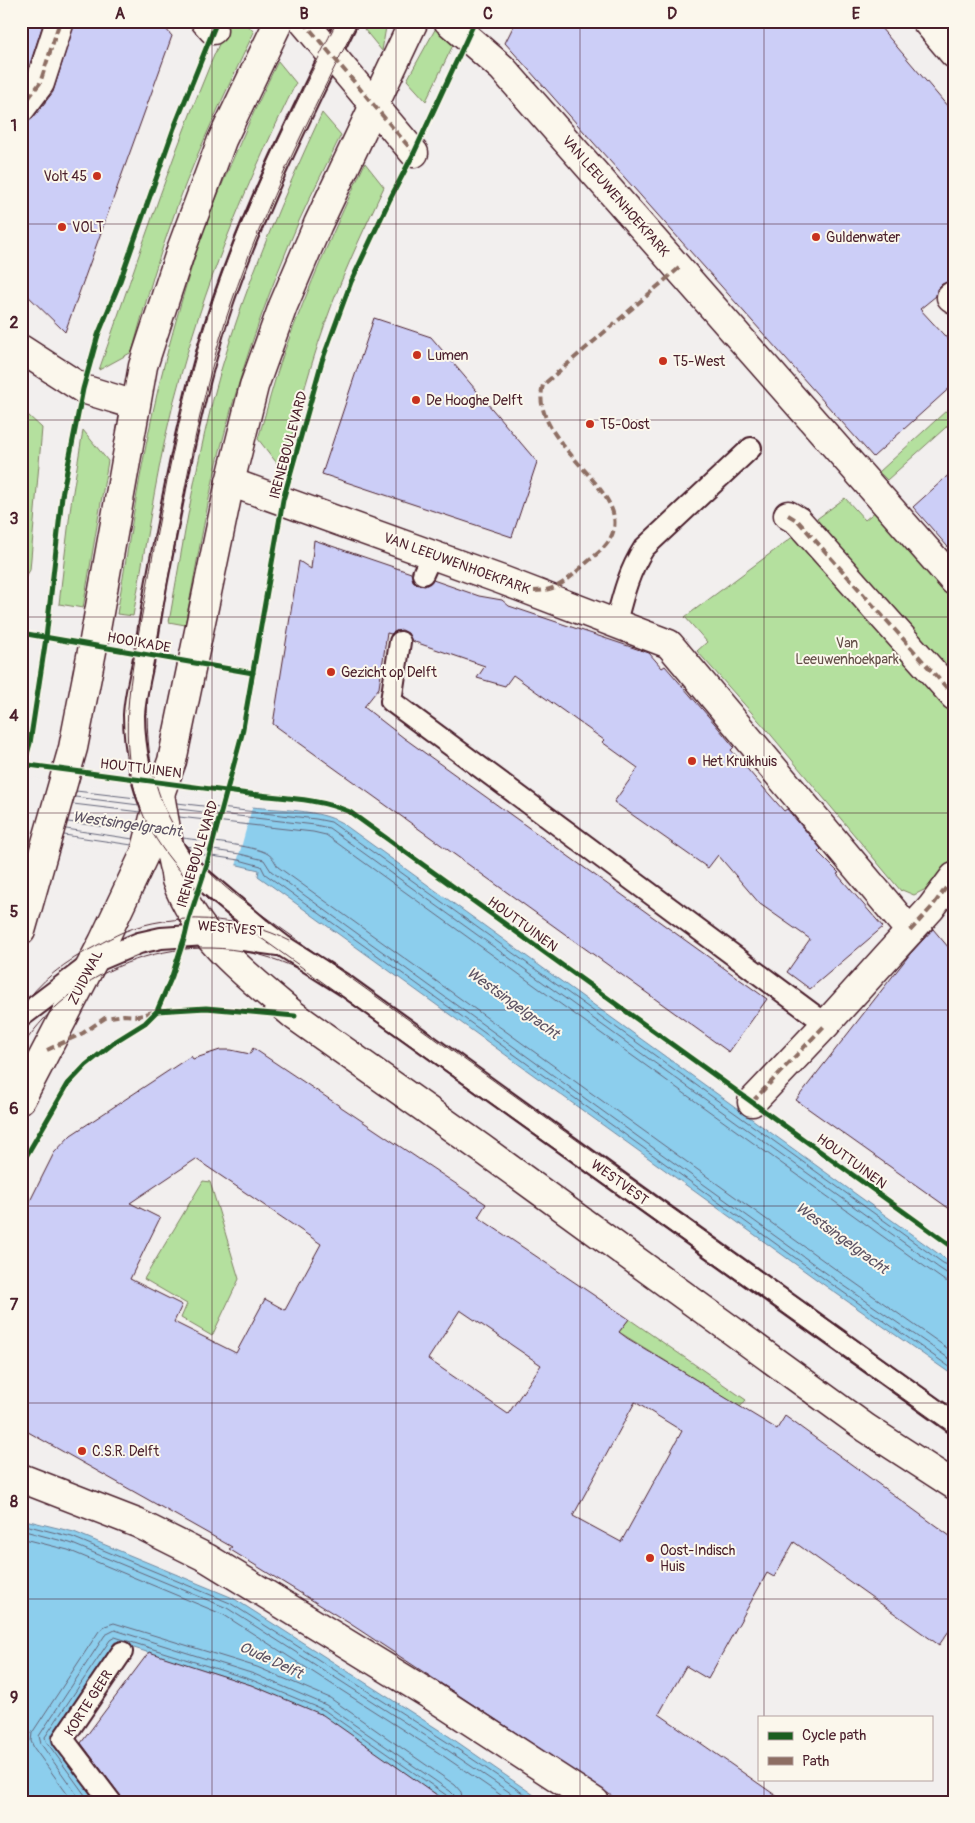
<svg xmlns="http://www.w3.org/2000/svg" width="975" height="1823" font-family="Pangolin,sans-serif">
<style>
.green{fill:#b4e09e;stroke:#7f8064}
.water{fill:#8cceed;stroke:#72889f}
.pier{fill:#f2efee}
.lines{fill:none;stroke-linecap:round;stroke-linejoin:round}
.shore{stroke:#646579;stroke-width:1}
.building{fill:#cccef7;stroke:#4a1f2b;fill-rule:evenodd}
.service-casing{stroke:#4a1f2b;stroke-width:24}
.pedestrian-casing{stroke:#4a1f2b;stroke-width:31}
.minor-casing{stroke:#4a1f2b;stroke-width:31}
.tertiary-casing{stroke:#4a1f2b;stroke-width:31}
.secondary-casing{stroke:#4a1f2b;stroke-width:31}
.service{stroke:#fbf7ec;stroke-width:20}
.pedestrian{stroke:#fbf7ec;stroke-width:28}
.minor{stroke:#fbf7ec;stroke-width:28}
.tertiary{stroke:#fbf7ec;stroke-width:28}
.secondary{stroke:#fbf7ec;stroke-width:28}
.tram{stroke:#4a1f2b;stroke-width:1}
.quiet{stroke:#8d6e63;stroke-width:4;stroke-dasharray:8 4;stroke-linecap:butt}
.cycleway-casing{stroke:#fbf7ec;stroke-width:8}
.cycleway{stroke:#1b5e20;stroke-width:5}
.grid{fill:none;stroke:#4a1f2b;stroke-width:1;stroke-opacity:0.55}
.poi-dot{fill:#c8321e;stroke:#fbf7ec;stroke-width:2}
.labels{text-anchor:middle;stroke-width:4;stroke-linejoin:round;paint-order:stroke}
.poi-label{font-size:14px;fill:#4a1f2b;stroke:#fbf7ec;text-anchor:start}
.street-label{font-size:14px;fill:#4a1f2b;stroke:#fbf7ec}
.park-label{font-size:14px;fill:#644f48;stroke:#fbf7ec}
.water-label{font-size:15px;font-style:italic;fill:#5e5465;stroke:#fbf7ec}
.neatline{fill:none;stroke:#4a1f2b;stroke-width:2}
.grid-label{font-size:16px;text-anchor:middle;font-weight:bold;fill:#4a1f2b}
</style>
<rect width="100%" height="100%" fill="#f2efee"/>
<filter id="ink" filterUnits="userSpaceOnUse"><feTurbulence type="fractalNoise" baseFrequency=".02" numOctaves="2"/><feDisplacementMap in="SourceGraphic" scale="10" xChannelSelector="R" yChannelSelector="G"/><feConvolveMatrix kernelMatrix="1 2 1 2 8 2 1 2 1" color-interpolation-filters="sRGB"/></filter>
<g filter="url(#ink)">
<!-- green -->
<g class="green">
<path d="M229,21H244L254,32C223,98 191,163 168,232C154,271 143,312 132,352L99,370C140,254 178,134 229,21Z"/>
<path d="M367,21H387L382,51L364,29Z"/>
<path d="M437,26L454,43L426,101L407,80Z"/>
<path d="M278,61L296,83C250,176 210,271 182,371C159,450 148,534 133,616L117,614C132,524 145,434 169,346C180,306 191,266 205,227C227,170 252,115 278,61Z"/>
<path d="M322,113L341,135C327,164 312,192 299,221C270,288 245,357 226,428C208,492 198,559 185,625L169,622C184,538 197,453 221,370C247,281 283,197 322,113Z"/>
<path d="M365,163L384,187C366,225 348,263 333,302C312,357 297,414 283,471L258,439C267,410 274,380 284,352C308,288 336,225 365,163Z"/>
<path d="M947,410L954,418V420L887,480L879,472Z"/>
<path d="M28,415L42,428L30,570L21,585V422Z"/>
<path d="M83,430L108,461L83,608L59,604L71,504Z"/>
<path d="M845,498L865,520L877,510L954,598V905L926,889L914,895L902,890L901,891L767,730L697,651L707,642L685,617Z"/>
<path d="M203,1181L210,1182L239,1279L212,1336L181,1318L187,1304L144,1279Z"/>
<path d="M629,1319L746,1400L740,1407L619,1332Z"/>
</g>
<!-- water -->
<g class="water">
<path d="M252,807C279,810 318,809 342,823L954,1265V1376L827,1287L258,876L259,870L238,865L21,834Z"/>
<path d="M21,1519L74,1532L233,1598L450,1737L544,1802H447L321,1715L251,1685L115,1642L50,1738L96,1802H21Z"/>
</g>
<!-- pier -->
<path class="pier" d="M21,777L253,804L236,866L21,836Z"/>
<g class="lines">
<!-- shore -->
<g class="shore">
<path d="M76,791L136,798"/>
<path d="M75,797L139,805"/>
<path d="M177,803L316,819L331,822L943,1263L954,1268"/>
<path d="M73,804L140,812"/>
<path d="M178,809L315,825L329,828L939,1268L948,1274L954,1275"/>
<path d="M179,817L313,832L326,835L935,1274L945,1281L954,1282"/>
<path d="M68,822L135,831"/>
<path d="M66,829L133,839"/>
<path d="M64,835L132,845"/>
<path d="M183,838C202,841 254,845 268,854C273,857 275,862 278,867L838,1271L954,1353"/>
<path d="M186,846L240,854L264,860L271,871L833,1278L954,1362"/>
<path d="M191,853L239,860L261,866L265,874L830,1283L954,1370"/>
<path d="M21,1524L72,1537L230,1603L447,1742L536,1802"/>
<path d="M21,1530L70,1543L227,1608L443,1747L524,1802"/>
<path d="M21,1538L68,1550L224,1615L439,1753L511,1802"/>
<path d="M73,1802L34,1748L31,1741L32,1733L99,1631L105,1626L114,1623L257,1667L330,1698L455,1785L461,1792L463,1802"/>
<path d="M82,1802L41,1744L39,1736L105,1635L115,1630L254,1674L326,1705L450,1791L454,1795L455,1802"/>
<path d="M90,1802L46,1741L45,1737L110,1640L115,1637L252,1680L324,1710L446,1795L449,1802"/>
</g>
</g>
<!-- building -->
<g class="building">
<path d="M21,21H44L26,76L21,82Z"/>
<path d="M75,21H159L172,36L65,332L21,289V123L27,122L33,118L53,92Z"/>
<path d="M516,21H875L954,114V279L942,284L937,289L936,296L920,309L954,346V384L873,457L505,43Z"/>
<path d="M374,318L431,337L537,462L512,537L322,474Z"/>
<path d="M954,470V554L913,507Z"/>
<path d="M314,540L411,573L413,581L419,585L425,586L433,580L479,596L502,600L509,606L649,653L662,668L665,666L715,724L734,747L731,750L755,778L784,811L787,809L821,849L818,852L839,873L837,874L883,927L810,989L787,972L810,939L760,904L718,855L708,868L614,802L638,768L602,742L604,740L513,675L505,686L477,678L485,666L412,641L408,633L402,630L396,631L391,634L387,633L379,688L364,707L404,738L767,999L729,1052L273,724L299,561L311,569Z"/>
<path d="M933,929L954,954V1212L796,1100L910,954Z"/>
<path d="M253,1048L486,1204L478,1217L629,1319L619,1332L627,1338L777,1429L785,1416L954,1539V1624L939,1645L794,1542L774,1577L767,1573L708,1679L686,1666L659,1714L785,1802H621L349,1623L229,1549L232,1547L21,1428V1219L54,1153L71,1135L191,1056L193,1059L220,1050H231L250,1054ZM196,1159L321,1244L285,1310L265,1299L236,1353L174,1322L182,1305L130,1279L160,1218L130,1203ZM460,1310L541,1365L508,1414L428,1359ZM635,1402L682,1431L621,1542L573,1516Z"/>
<path d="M149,1652L251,1685L323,1715L447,1802H124L120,1795L81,1743Z"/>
</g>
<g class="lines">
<defs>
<g id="service">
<path d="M423,574L432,554"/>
<path d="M616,622C623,595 629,571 644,548L751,448"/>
<path d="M400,642L391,701L826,1024"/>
<path d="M156,817C142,789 134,747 134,715C135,695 141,674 145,653C149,627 153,601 158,575C176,482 193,390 223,301C256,205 302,113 347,21"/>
<path d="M172,845L180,858L201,878L261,929L283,946L346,986L954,1423"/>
<path d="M21,1017L92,963L139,943L161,938L206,935L278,945"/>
<path d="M111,1802L63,1739L122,1652"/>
</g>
<g id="pedestrian">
<path d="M205,21L213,30"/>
<path d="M303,21L414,153"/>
<path d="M21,108L40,83L60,21"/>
<path d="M788,515L798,521L954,696"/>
<path d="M910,931L931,908L954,877"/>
<path d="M752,1102L826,1024"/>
</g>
<g id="minor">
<path d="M448,21L502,68L954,581"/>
<path d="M954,295L951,297L954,299"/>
<path d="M21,349L83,389L135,405"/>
<path d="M230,482L502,580L669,644L910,931L826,1024"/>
<path d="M160,794C164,818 168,842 173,865C175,870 175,875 176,880C197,939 249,977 295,1016L481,1148L866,1428L954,1485"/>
<path d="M21,1478L137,1523L207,1558L432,1696L595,1802"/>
</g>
<path id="tertiary" d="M926,21L954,54"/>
<g id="secondary">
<path d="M21,931L73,748L93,646L143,366L181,250L222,140L279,21"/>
<path d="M21,1099L103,942L145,853L160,794L172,761L230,482L254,386L283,306L318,224L414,21"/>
</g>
</defs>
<!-- service casing -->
<use href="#service" class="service-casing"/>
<!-- pedestrian casing -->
<use href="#pedestrian" class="pedestrian-casing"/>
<!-- minor casing -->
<use href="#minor" class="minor-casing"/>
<!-- tertiary casing -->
<use href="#tertiary" class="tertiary-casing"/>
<!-- secondary casing -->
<use href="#secondary" class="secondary-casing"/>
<!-- service -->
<use href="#service" class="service"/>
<!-- pedestrian -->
<use href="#pedestrian" class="pedestrian"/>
<!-- minor -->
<use href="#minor" class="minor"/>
<!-- tertiary -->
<use href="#tertiary" class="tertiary"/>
<!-- secondary -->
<use href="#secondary" class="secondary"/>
<!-- tram -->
<g class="tram">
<path d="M337,21C292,111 246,202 214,297C182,392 165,489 147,587C136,651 118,718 133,783C143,831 174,867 208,900L954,1435"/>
<path d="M358,21C311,113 265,206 231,304C203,386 188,472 172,557C164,603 155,649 148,695C142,783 170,845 240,899L954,1410"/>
<path d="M21,1009C39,981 66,961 96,946C105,941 114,936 123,932C174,911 241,916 290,941"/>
<path d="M21,1048C80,958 200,921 298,969"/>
</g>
<!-- quiet -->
<g class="quiet">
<path d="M303,21L414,153"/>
<path d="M21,108L40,83L60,21"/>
<path d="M788,515L798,521L954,696"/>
<path d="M534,591C558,591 567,580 585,564C594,556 606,548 611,537C635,490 527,443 543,385L679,268"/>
<path d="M910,931L931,908L954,877"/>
<path d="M47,1050L83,1033L105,1018L124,1015L139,1016L153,1012"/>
<path d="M752,1102L826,1024"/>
</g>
<defs>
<g id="cycleway">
<path d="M21,633L253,673"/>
<path d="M21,764C95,774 168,783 241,793C278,798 316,797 350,812L954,1248"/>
<path d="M21,776L30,743L46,638L62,496L83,389L98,335L119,284L174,128L217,21"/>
<path d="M157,1011L206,1008L295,1016"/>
<path d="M21,1165L68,1084L86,1065L116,1041L145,1023L157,1011L172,976L185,936L189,919L207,864L242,734L283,500L322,361L351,282L390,199L414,153L475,21"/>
</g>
</defs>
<!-- cycleway casing -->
<use href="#cycleway" class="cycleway-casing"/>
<!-- cycleway -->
<use href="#cycleway" class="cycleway"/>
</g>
</g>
<!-- grid -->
<path class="grid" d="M212,21V1802M396,21V1802M580,21V1802M764,21V1717M21,224H954M21,420H954M21,617H954M21,813H954M21,1010H954M21,1206H954M21,1403H954M21,1599H954M764,1779V1802"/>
<!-- markers -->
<g class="poi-dot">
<circle cx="97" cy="176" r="5"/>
<circle cx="62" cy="227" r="5"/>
<circle cx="816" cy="237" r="5"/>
<circle cx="417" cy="355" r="5"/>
<circle cx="663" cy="361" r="5"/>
<circle cx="416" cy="400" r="5"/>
<circle cx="590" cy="424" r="5"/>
<circle cx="331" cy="672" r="5"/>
<circle cx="692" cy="761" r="5"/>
<circle cx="82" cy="1451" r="5"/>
<circle cx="650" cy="1558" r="5"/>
</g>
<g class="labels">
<!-- poi labels -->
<g class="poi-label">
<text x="87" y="181" text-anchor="end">Volt 45</text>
<text x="72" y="232">VOLT</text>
<text x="826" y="242">Guldenwater</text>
<text x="427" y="360">Lumen</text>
<text x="673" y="366">T5-West</text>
<text x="426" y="405">De Hooghe Delft</text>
<text x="600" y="429">T5-Oost</text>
<text x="341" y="677">Gezicht op Delft</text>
<text x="702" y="766">Het Kruikhuis</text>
<text x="92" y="1456">C.S.R. Delft</text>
<text x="660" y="1555">Oost-Indisch<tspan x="660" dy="16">Huis</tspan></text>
</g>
<!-- street labels -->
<g class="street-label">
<text transform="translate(616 196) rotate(49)" y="5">VAN LEEUWENHOEKPARK</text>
<text transform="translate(288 445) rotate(-75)" y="5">IRENEBOULEVARD</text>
<text transform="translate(457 563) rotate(20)" y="5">VAN LEEUWENHOEKPARK</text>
<text transform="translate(139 642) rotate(10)" y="5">HOOIKADE</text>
<text transform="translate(141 768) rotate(7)" y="5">HOUTTUINEN</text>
<text transform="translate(197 854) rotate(-73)" y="5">IRENEBOULEVARD</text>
<text transform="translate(523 924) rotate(36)" y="5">HOUTTUINEN</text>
<text transform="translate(231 928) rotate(5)" y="5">WESTVEST</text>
<text transform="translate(85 977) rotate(-63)" y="5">ZUIDWAL</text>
<text transform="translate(852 1161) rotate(36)" y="5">HOUTTUINEN</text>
<text transform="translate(620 1182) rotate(36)" y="5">WESTVEST</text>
<text transform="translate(88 1703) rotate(-57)" y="5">KORTE GEER</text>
</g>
<!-- park labels -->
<g class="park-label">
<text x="847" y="648">Van<tspan x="847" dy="16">Leeuwenhoekpark</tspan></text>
</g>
<!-- water labels -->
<g class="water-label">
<text transform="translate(127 824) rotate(8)" y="5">Westsingelgracht</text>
<text transform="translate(513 1003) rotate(36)" y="5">Westsingelgracht</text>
<text transform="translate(842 1238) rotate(36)" y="5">Westsingelgracht</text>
<text transform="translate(271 1660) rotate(25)" y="5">Oude Delft</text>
</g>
</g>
<!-- margin -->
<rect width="975" height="1823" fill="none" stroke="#fbf7ec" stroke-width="55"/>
<!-- legend -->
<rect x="758" y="1716" width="175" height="65" fill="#fbf7ec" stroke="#b4a19f"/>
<rect x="768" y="1732" width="25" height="8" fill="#1b5e20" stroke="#b4a19f"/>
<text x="802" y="1740" font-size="15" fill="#4a1f2b">Cycle path</text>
<rect x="768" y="1757" width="25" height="8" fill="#8d6e63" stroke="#b4a19f"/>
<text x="802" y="1766" font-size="15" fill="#4a1f2b">Path</text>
<rect x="28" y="28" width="920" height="1768" class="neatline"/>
<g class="grid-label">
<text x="120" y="19">A</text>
<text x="304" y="19">B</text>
<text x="488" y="19">C</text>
<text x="672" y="19">D</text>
<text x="856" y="19">E</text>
<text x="14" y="131">1</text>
<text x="14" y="328">2</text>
<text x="14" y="524">3</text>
<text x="14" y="721">4</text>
<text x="14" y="917">5</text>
<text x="14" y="1114">6</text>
<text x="14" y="1310">7</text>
<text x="14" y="1507">8</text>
<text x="14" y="1703">9</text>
</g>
</svg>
